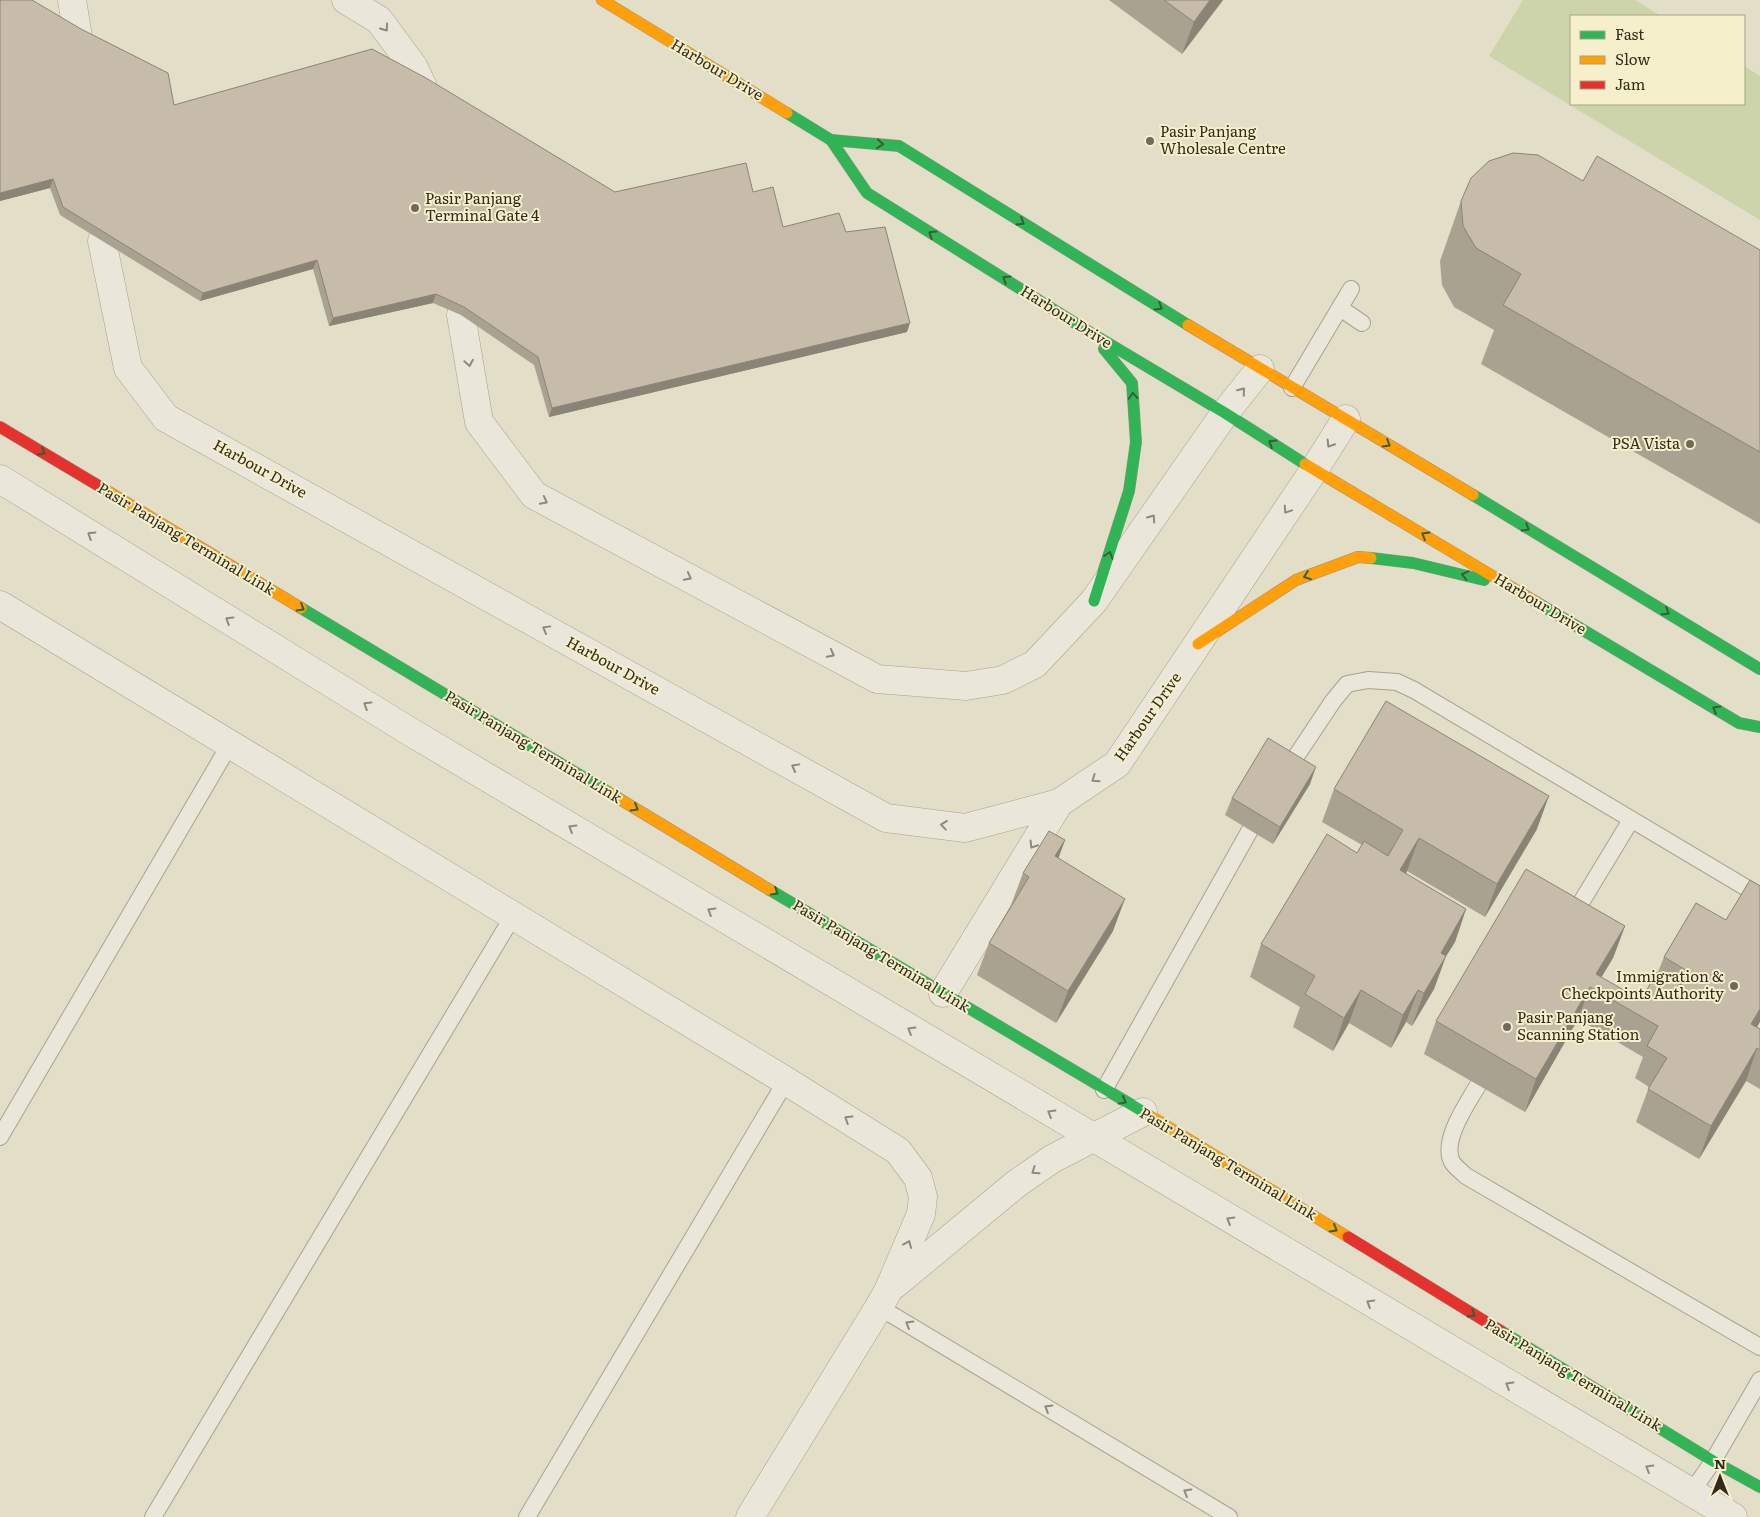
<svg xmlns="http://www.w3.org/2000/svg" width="1760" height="1517" font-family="Literata,serif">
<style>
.green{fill:#cdd4aa}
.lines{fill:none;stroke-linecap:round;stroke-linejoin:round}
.lane-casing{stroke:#a7a292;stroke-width:18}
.street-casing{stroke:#a7a292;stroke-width:29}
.fast-casing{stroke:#969182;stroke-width:12}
.slow-casing{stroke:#969182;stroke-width:12}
.jam-casing{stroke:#969182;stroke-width:12}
.lane{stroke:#eae7da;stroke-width:16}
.street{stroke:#eae7da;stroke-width:28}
.fast{stroke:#30b455;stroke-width:11}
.slow{stroke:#ff9f0a;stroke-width:11}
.jam{stroke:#e5322d;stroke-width:11}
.wall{fill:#aaa291}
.shaded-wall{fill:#8b8476}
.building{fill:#c6bca9;stroke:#8b8476}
.oneway{stroke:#8f897a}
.oneway2{stroke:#326232}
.poi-dot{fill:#716a58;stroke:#f5efcc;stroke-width:2}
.labels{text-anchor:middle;stroke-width:4;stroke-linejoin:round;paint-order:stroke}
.street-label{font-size:15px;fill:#342b1b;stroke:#f5efcc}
.poi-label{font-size:15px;fill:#342b1b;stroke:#f5efcc;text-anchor:start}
</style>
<rect width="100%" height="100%" fill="#e2dec8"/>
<!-- green -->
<path class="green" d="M1523,0H1635L1661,16H1571V104H1744V66L1760,76V220L1489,56Z"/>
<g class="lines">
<defs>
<g id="lane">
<path d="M1340,308L1362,323"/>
<path d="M1292,388L1351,289"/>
<path d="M1287,770L1333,701L1347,684L1368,680L1397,682L1414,690L1760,896"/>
<path d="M1571,919L1631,820"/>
<path d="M1478,1085C1468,1103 1441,1140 1452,1162C1455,1167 1462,1172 1466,1176L1760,1347"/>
<path d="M1104,1090L1250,830"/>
<path d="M0,1137L230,744"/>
<path d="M879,1307L1229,1517"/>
<path d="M1691,1493L1713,1461L1760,1380"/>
<path d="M153,1517L513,916"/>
<path d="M527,1517L786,1081"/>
</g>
<g id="street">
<path d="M72,0L78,37"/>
<path d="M346,0L379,20L413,66L423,87"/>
<path d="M102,241L128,368L166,418L886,818L965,828L1059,803L1117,764L1314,470L1346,419"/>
<path d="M461,315L479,422L534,495L877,679L966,686L1003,680L1035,664L1094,601L1225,413L1260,369"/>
<path d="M0,479L409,731L1733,1517"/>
<path d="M0,605L786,1081L898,1151L918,1178L923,1197L921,1214L889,1289L879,1307L750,1517"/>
<path d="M943,993L1059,803"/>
<path d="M894,1285L1016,1184L1052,1159L1143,1112"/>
</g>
<g id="fast">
<path d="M787,113L831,140L867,193L1091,333L1225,413L1305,464"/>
<path d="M831,140L899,146L1188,325"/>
<path d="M1473,495L1760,669"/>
<path d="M1371,558L1413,563L1484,580"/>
<path d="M1094,601L1129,491L1136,442L1132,383L1104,349"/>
<path d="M1536,602L1739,723L1760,727"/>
<path d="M301,608L608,792"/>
<path d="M770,890L1152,1117"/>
<path d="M1501,1331L1713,1461L1760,1487"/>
</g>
<g id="slow">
<path d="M602,0L787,113"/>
<path d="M1188,325L1473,495"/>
<path d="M1305,464L1536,602"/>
<path d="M104,489L301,608"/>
<path d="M1198,644L1296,580L1358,557L1371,558"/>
<path d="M608,792L770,890"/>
<path d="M1152,1117L1348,1237"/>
</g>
<g id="jam">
<path d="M0,427L104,489"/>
<path d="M1348,1237L1501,1331"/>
</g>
</defs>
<!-- lane casing -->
<use href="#lane" class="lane-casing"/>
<!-- street casing -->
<use href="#street" class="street-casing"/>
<!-- fast casing -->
<use href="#fast" class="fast-casing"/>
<!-- slow casing -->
<use href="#slow" class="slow-casing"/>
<!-- jam casing -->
<use href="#jam" class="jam-casing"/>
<!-- lane -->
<use href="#lane" class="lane"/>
<!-- street -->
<use href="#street" class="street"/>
<!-- fast -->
<use href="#fast" class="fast"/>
<!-- slow -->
<use href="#slow" class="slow"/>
<!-- jam -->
<use href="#jam" class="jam"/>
</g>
<!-- wall -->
<g class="wall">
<path d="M0,0L174,105L615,192H753L783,227L846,232L907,332L549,417L534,365L461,315L433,303L329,326L313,269L200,301L60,215L50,188L0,201Z"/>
<path d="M1109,0H1223L1182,54Z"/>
<path d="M1583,181L1760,250V524L1481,364L1494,330L1454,307L1442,285L1440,261L1461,201Z"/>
<path d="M1310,784L1273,844L1225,815L1232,798Z"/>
<path d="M1334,789L1537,829L1485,917L1407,871L1406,874L1466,909L1455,942L1446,956L1434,989L1412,1026L1406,1022L1391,1048L1349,1023L1333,1051L1293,1027L1300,1007L1250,977L1261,944L1357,853L1362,845L1322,822Z"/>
<path d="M1065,840L1058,858L1113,931L1056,1023L977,975L989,943L1011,905L1023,873Z"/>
<path d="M1696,903L1757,1027L1760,1029V1089L1746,1081L1699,1159L1636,1122L1649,1087L1635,1078L1643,1057L1578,1019L1525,1112L1424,1054L1436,1021L1625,926L1613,958L1601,978L1641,1000L1658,972L1664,957Z"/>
</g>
<!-- shaded-wall -->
<g class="shaded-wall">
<path d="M1210,0H1223L1182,54L1194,22Z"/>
<path d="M53,179L50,188L0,201V193Z"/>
<path d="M317,260L313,269L200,301L203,293Z"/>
<path d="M436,294L433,303L329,326L333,318Z"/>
<path d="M910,323L907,332L549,417L552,408Z"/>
<path d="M1316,767L1310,784L1273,844L1280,827Z"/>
<path d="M1549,796L1537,829L1485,917L1497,884Z"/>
<path d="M1419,838L1407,871L1388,903L1400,870Z"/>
<path d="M1065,840L1053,873L1055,856Z"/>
<path d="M1125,899L1113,931L1056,1023L1068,991Z"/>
<path d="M1466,909L1455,942L1440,966L1446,956L1434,989L1412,1026L1424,993L1441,953Z"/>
<path d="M1625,926L1613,958L1594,989L1596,974Z"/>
<path d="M1590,987L1578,1019L1525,1112L1536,1079Z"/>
<path d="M1361,990L1349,1023L1333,1051L1344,1018Z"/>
<path d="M1418,990L1406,1022L1391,1048L1403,1015Z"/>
<path d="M1760,1009V1022L1740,1056L1751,1024Z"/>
<path d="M1757,1048L1746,1081L1699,1159L1711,1126Z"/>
</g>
<!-- building -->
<g class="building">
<path d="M0,0H32L81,29L168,73L174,105L372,49L426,78L615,192L746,163L753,192L773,187L783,227L839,213L846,232L885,227L910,323L552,408L538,357L464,307L436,294L333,318L317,260L203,293L63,207L53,179L0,193Z"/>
<path d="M1164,0H1210L1194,22Z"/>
<path d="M1513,153L1538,155L1583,181L1597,156L1760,250V452L1503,305L1521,274L1476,248L1463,226L1461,201L1471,178L1489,161Z"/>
<path d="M1386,701L1549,796L1497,884L1419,838L1400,870L1466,909L1441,953L1446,956L1424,993L1418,990L1403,1015L1361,990L1344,1018L1305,994L1315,976L1261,944L1327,834L1357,853L1364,841L1388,856L1403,830L1334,789Z"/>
<path d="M1268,738L1316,767L1280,827L1232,798Z"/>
<path d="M1049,831L1065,840L1055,856L1125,899L1068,991L989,943L1029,877L1023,873Z"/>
<path d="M1526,869L1625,926L1596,974L1641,1000L1657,972L1681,985L1689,972L1664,957L1696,903L1726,920L1750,880L1760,886V1009L1751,1024L1760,1029V1050L1757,1048L1711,1126L1648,1089L1667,1058L1647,1046L1658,1026L1590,987L1536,1079L1436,1021Z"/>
</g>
<!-- one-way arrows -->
<defs><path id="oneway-chevron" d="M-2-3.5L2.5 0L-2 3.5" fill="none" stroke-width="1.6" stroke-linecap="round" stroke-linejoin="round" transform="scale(1.25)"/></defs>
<g class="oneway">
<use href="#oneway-chevron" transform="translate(385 28) rotate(54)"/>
<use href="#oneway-chevron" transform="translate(469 363) rotate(80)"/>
<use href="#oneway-chevron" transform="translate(1242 391) rotate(-51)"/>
<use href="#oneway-chevron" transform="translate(1330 444) rotate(122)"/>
<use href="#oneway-chevron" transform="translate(544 501) rotate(28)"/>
<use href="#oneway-chevron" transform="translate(1287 510) rotate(124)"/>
<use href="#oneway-chevron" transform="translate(1152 518) rotate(-55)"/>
<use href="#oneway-chevron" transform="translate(91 535) rotate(-148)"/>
<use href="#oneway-chevron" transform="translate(688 577) rotate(28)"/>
<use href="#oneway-chevron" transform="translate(229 620) rotate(-148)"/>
<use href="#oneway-chevron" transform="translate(546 629) rotate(-151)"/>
<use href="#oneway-chevron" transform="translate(831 654) rotate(28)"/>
<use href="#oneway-chevron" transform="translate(367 705) rotate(-148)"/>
<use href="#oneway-chevron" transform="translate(795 767) rotate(-151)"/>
<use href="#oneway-chevron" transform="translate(1095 779) rotate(146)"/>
<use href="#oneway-chevron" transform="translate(944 825) rotate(-173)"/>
<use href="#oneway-chevron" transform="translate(572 828) rotate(-149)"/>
<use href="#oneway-chevron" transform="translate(1033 845) rotate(122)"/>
<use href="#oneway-chevron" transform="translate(711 911) rotate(-149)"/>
<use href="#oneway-chevron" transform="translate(911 1030) rotate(-149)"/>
<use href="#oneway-chevron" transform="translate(1051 1113) rotate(-149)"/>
<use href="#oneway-chevron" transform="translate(848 1119) rotate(-148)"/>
<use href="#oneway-chevron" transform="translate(1035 1171) rotate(146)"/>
<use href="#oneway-chevron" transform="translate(1230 1220) rotate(-149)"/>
<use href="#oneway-chevron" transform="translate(908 1244) rotate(-67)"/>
<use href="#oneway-chevron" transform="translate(1370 1303) rotate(-149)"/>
<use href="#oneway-chevron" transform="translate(909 1324) rotate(-149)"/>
<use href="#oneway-chevron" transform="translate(1509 1385) rotate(-149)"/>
<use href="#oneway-chevron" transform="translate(1048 1408) rotate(-149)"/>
<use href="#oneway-chevron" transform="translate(1649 1468) rotate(-149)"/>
<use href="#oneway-chevron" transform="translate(1187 1492) rotate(-149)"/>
</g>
<g class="oneway2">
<use href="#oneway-chevron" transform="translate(880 144) rotate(5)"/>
<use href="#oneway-chevron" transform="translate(1021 222) rotate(32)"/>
<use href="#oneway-chevron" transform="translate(932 234) rotate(-148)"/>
<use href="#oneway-chevron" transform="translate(1006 279) rotate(-148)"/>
<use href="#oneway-chevron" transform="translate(1159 307) rotate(32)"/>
<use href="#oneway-chevron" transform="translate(1133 396) rotate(-94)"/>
<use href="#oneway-chevron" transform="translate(1272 443) rotate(-148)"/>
<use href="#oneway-chevron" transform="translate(1387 444) rotate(31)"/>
<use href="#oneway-chevron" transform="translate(42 452) rotate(31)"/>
<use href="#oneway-chevron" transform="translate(1526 528) rotate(31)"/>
<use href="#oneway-chevron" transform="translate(1425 535) rotate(-149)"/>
<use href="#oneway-chevron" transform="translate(1109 555) rotate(-72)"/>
<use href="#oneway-chevron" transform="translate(1465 575) rotate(-166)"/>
<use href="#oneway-chevron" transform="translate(1307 576) rotate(160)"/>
<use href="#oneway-chevron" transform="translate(301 608) rotate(31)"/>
<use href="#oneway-chevron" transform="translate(1666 612) rotate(31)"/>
<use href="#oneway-chevron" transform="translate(1716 709) rotate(-149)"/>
<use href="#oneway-chevron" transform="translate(635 808) rotate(31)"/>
<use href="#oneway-chevron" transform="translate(775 892) rotate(31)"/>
<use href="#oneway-chevron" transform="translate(1123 1101) rotate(29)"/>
<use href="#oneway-chevron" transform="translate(1334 1229) rotate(31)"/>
<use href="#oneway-chevron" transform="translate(1472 1314) rotate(31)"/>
</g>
<!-- markers -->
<g class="poi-dot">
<circle cx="1150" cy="141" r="5"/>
<circle cx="415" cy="208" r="5"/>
<circle cx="1690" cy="444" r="5"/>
<circle cx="1734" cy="986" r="5"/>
<circle cx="1507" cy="1027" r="5"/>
</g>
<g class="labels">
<!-- street labels -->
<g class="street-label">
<text transform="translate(717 70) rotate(31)" y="5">Harbour Drive</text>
<text transform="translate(1066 317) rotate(32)" y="5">Harbour Drive</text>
<text transform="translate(260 469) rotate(29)" y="5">Harbour Drive</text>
<text transform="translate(186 539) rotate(31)" y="5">Pasir Panjang Terminal Link</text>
<text transform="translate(1540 604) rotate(31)" y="5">Harbour Drive</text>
<text transform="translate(613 666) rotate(29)" y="5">Harbour Drive</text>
<text transform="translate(1148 717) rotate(-55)" y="5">Harbour Drive</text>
<text transform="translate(533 747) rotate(31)" y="5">Pasir Panjang Terminal Link</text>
<text transform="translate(881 956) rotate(31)" y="5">Pasir Panjang Terminal Link</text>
<text transform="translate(1228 1164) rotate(31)" y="5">Pasir Panjang Terminal Link</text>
<text transform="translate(1573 1375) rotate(31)" y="5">Pasir Panjang Terminal Link</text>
</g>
<!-- poi labels -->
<g class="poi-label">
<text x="1160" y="137">Pasir Panjang<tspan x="1160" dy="17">Wholesale Centre</tspan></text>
<text x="425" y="204">Pasir Panjang<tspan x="425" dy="17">Terminal Gate 4</tspan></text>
<text x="1680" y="449" text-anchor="end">PSA Vista</text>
<text x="1724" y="982" text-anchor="end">Immigration &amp;<tspan x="1724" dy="17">Checkpoints Authority</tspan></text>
<text x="1517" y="1023">Pasir Panjang<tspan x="1517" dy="17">Scanning Station</tspan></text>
</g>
</g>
<!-- legend -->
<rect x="1570" y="15" width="175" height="90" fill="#f5efcc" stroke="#a8a185"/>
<rect x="1580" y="31" width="25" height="8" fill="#30b455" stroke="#a8a185"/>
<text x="1615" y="40" font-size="15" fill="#342b1b">Fast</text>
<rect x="1580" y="56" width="25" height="8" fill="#ff9f0a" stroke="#a8a185"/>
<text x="1615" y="65" font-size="15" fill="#342b1b">Slow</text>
<rect x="1580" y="81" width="25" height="8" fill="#e5322d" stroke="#a8a185"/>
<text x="1615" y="90" font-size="15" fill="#342b1b">Jam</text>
<!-- north arrow -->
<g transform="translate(1720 1477)" stroke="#f5efcc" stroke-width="4" paint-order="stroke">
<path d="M0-4L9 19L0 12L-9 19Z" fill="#342b1b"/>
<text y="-8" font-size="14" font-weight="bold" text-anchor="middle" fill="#342b1b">N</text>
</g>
</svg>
